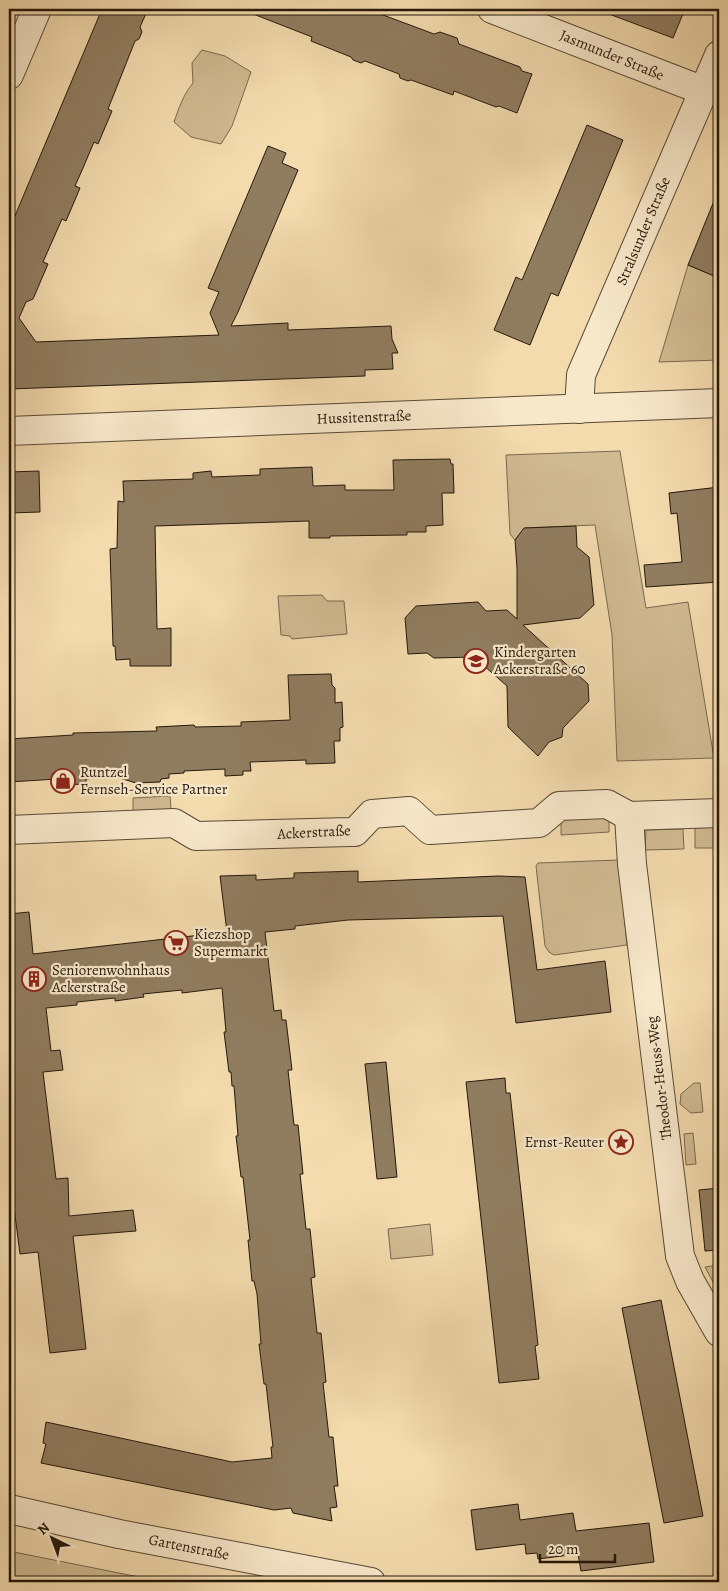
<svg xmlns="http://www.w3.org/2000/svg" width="728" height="1591" font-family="Alegreya,serif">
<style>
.green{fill:#d0ba92;stroke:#7a694e}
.building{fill:#907d60;stroke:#25180b}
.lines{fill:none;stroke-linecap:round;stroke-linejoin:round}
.minor-casing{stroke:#584934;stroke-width:30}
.minor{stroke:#f7e8ca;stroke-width:28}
.labels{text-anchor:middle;stroke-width:4.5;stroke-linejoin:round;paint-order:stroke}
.street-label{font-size:15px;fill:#25180b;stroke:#f7e8ca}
.poi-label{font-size:15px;fill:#25180b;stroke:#f7e8ca;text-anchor:start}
</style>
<rect width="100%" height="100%" fill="#f3dbae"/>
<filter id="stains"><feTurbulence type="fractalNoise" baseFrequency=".004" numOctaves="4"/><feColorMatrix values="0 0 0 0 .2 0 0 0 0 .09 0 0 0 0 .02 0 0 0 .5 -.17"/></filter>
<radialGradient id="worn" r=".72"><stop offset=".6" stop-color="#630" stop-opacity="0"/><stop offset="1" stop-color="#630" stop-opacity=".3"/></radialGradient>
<!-- green -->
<g class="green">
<path d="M202,50L225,56L251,72L232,126L221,144L191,137L174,122C179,108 183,95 193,83L192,63Z"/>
<path d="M688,265L719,278V360L659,362Z"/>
<path d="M620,451L646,608L688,602L714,758L617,761L612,635L595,525L525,528L515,540L510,534L506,455Z"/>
<path d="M322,595L327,601H344L347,634L292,639L290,636L281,635L278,596Z"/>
<path d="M170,796L171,810L133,811V798Z"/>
<path d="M602,814L609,822V832L561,835V823L568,815Z"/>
<path d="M719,827V848H695V828Z"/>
<path d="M683,829L684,849L645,850L646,830Z"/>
<path d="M619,860L627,945L554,955L549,952L545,946L536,866L538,863Z"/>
<path d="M694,1083H700L703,1112L691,1113L680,1104L681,1094Z"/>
<path d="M693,1133L696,1164L686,1165L684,1134Z"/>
<path d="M430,1224L433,1255L391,1259L388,1229Z"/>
<path d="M719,1265V1293L705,1267Z"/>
<path d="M9,1551L164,1582H9Z"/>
</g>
<!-- building -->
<g class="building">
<path d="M102,9H148L140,27L142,32L139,39L135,41L108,109L112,111L98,144L94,142L83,168L75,186L80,188L66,221L62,219L43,262L48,264L33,299L26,302L19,318L36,342L219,335L210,313L219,292L208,288L268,146L286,153L282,163L298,170L238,312L231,326L288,323V330L391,326L392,339L398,353H392L393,369L365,370V376L9,389V230Z"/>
<path d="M243,9H367L434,34L440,32L457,38L459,44L520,67L522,71L532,74L517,113L499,106L496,107L454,91L453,95L411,80L408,81L400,78L399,74L365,61L361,63L353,60L351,57L311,41L312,37L243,10Z"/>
<path d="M602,9H685L673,38L601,11Z"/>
<path d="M587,125L623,140L558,296L551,293L530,345L494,330L516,277L522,280Z"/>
<path d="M718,191H719V278L688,265Z"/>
<path d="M450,459L451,464H453L454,493H442L443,525L426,526V532H407V535L330,536V538H309V521L155,526L157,629L171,628V666H130V659L116,660L115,646H113L110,549L117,548L118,501L124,502L123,481L193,479V473L211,471L212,477L260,475V469L312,467L313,486L345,485V490H394L393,460Z"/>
<path d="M39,471L40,512L9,513V472Z"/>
<path d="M719,487V582L646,587L644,565L682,562L677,513L671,514L669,493Z"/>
<path d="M576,526L577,547L589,557L594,605L580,618L523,625L588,684L589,701L563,728L562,737L549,742L538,756L508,727L507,686L474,657L434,658L427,653L408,654L405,618L416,606L478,602L486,611L507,610L517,619V568L515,540L524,528Z"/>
<path d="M331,674L332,685L335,688V703L342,702L343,727L340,728V741H334L335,763L306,764V760L250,762L251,771H243V775L225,776V769L184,771V773L169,774V778L161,779L160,782L136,783L94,770L95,778L86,779V784L58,785L57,779L9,782V739L73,735V733L157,731L156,727L194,725L195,727L241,726V722L290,720L288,675Z"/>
<path d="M358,871V882L498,876L525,877L537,970L605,961L611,1012L516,1023L503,916L348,920L295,926V929L265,932L274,1011L281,1010L282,1020H286L292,1070H288L294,1125H298L303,1174H300L306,1229H310L315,1277L311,1278L317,1333H321L326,1382L323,1383L329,1437H333L338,1486H334L337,1507L330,1508L332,1521L293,1513L291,1508L274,1510L41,1463L46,1444L43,1443L46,1422L232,1462L272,1458L271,1447H273L266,1384H264L259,1344H261L257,1294L254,1281H252L248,1240H250L243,1177H241L239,1161L236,1136H238L234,1086H232L231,1072H229L224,1032H226L222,988L182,993V990L143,994L144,997L115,1001V998L77,1002V1005L46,1008L51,1051L60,1050L63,1070L43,1072L56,1179L68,1178L69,1216L133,1210L136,1231L73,1236L86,1349L50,1353L38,1252L20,1254L10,1176L9,1177V914L29,912L33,954L227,932L220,876L256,875V880L294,878V873Z"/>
<path d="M386,1062L397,1177L377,1179L365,1064Z"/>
<path d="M505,1078L506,1093H510L538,1345L535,1346L539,1379L499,1383L466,1082Z"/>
<path d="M719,1188V1250L705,1251L699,1190Z"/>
<path d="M661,1300L703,1516L664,1523L622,1308Z"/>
<path d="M518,1504L520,1520L573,1513L576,1531L649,1523L654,1562L581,1571L578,1554L538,1559L537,1553L526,1554L525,1544L476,1550L471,1510Z"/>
</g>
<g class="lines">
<defs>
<g id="minor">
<path d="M492,9L704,91"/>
<path d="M9,75L37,9"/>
<path d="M579,409L581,375L719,55"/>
<path d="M9,431L719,403"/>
<path d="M629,816L632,864L680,1256L690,1281L719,1332"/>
<path d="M9,830L174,823L196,836L350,832H355L372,814L409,811L430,830L539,823L559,806L607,804L629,816L719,813"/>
<path d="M9,1509L119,1534L371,1582"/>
</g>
</defs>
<!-- minor casing -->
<use href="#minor" class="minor-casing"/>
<!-- minor -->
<use href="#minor" class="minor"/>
</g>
<!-- icons -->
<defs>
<symbol id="school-ring" viewBox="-11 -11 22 22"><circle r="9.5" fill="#f7e8ca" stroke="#8f2418" stroke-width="1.5"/><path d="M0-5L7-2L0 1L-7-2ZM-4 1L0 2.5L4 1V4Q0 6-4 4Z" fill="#8f2418"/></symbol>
<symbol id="shop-ring" viewBox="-11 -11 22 22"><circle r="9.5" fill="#f7e8ca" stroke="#8f2418" stroke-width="1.5"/><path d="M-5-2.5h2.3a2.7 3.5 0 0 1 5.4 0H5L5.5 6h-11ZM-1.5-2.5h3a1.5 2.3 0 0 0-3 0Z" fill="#8f2418"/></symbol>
<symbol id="supermarket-ring" viewBox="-11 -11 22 22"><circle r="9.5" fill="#f7e8ca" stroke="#8f2418" stroke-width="1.5"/><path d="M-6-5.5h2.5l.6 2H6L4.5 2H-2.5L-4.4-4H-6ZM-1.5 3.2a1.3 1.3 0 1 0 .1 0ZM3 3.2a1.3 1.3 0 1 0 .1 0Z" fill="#8f2418"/></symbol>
<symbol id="building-ring" viewBox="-11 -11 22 22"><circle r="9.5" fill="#f7e8ca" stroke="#8f2418" stroke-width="1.5"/><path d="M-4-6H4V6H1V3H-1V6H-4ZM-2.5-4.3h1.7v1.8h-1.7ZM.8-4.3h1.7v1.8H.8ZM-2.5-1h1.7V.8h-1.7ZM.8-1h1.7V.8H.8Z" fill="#8f2418"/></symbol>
<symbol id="sight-ring" viewBox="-11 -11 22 22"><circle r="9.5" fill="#f7e8ca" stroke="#8f2418" stroke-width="1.5"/><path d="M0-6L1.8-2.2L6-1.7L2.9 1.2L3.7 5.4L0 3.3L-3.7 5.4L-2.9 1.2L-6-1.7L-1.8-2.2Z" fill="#8f2418"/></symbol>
</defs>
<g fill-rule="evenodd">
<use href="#school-ring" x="462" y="647" width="28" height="28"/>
<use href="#shop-ring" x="49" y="767" width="28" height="28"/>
<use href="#supermarket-ring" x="162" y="929" width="28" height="28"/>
<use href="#building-ring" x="20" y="965" width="28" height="28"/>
<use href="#sight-ring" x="607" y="1128" width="28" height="28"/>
</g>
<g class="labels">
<!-- street labels -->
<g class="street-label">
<text transform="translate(612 55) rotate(22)" y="5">Jasmunder Straße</text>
<text transform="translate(643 231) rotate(-67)" y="5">Stralsunder Straße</text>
<text transform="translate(364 417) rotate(-2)" y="5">Hussitenstraße</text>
<text transform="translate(314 832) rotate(-3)" y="5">Ackerstraße</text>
<text transform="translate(659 1078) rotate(-97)" y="5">Theodor-Heuss-Weg</text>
<text transform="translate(189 1547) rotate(11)" y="5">Gartenstraße</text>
</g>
<!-- poi labels -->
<g class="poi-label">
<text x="494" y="657">Kindergarten<tspan x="494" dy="17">Ackerstraße 60</tspan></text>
<text x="80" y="777">Runtzel<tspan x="80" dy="17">Fernseh-Service Partner</tspan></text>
<text x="194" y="939">Kiezshop<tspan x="194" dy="17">Supermarkt</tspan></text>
<text x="52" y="975">Seniorenwohnhaus<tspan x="52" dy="17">Ackerstraße</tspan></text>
<text x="604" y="1147" text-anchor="end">Ernst-Reuter</text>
</g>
</g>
<!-- margin -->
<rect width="728" height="1591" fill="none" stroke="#f3dbae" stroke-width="30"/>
<rect x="10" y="10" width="708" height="1571" fill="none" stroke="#25180b" stroke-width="2.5"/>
<rect x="15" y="15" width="698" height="1561" fill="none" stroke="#25180b"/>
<!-- north arrow -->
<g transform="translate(52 1538) rotate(318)" stroke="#f7e8ca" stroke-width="4" paint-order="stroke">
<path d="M0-4L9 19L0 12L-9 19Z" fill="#25180b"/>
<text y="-8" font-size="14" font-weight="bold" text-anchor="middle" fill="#25180b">N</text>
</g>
<!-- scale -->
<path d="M540 1554v8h75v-8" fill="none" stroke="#25180b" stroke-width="2.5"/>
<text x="548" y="1554" font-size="15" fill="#25180b" stroke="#f7e8ca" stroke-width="4" paint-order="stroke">20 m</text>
<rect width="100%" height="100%" filter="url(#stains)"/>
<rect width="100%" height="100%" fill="url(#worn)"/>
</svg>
